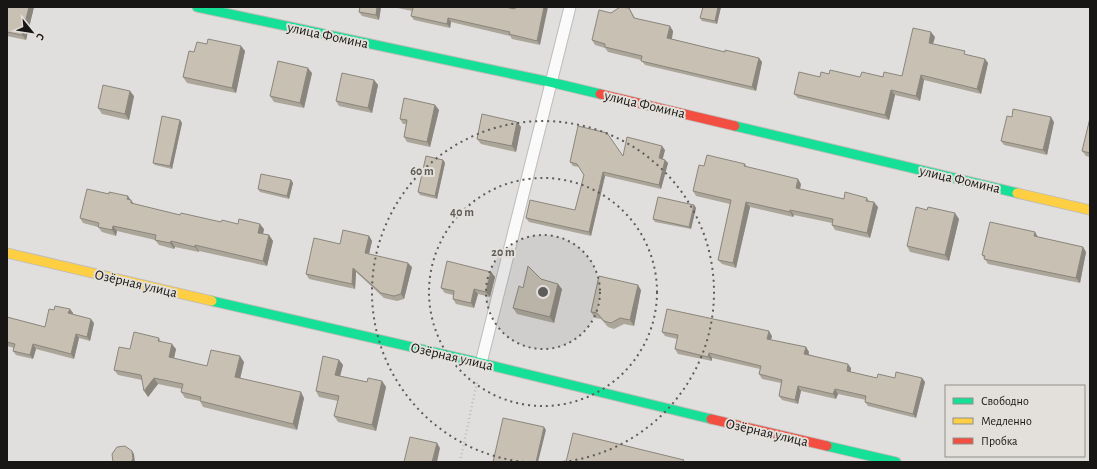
<svg xmlns="http://www.w3.org/2000/svg" width="1097" height="469" font-family="'Alegreya Sans',sans-serif">
<style>
.lines{fill:none;stroke-linecap:round;stroke-linejoin:round}
.lane-casing{stroke:#bdbbb9;stroke-width:13}
.fast-casing{stroke:#bdbbb9;stroke-width:11}
.slow-casing{stroke:#bdbbb9;stroke-width:11}
.jam-casing{stroke:#bdbbb9;stroke-width:11}
.path{stroke:#bebdbd;stroke-width:2.5;stroke-dasharray:1 3;stroke-linecap:butt}
.lane{stroke:#fafafa;stroke-width:11}
.fast{stroke:#16e098;stroke-width:9}
.slow{stroke:#ffcf43;stroke-width:9}
.jam{stroke:#f24e42;stroke-width:9}
.wall{fill:#aba59a}
.shaded-wall{fill:#8b867d}
.building{fill:#c7c0b3;stroke:#8b867d}
.ring{fill:none;stroke:#5e5c5a;stroke-width:2;stroke-dasharray:2 4}
.labels{text-anchor:middle;stroke-width:4;stroke-linejoin:round;paint-order:stroke}
.street-label{font-size:14px;fill:#171614;stroke:#e3e0db}
.centre{fill:#5e5c5a;stroke:#e3e0db;stroke-width:2}
.ring-label{font-size:12px;text-anchor:middle;font-weight:bold;fill:#5e5c5a;stroke:#e3e0db;stroke-width:4;stroke-linejoin:round;paint-order:stroke}
</style>
<rect width="100%" height="100%" fill="#e1dfdd"/>
<g class="lines">
<defs>
<path id="lane" d="M481,363L570,7"/>
<g id="fast">
<path d="M197,7L550,82L600,94"/>
<path d="M735,126L1017,193"/>
<path d="M212,301L481,363L711,419"/>
<path d="M827,446L896,462"/>
</g>
<g id="slow">
<path d="M1017,193L1090,210"/>
<path d="M7,253L212,301"/>
</g>
<g id="jam">
<path d="M600,94L735,126"/>
<path d="M711,419L827,446"/>
</g>
</defs>
<!-- lane casing -->
<use href="#lane" class="lane-casing"/>
<!-- fast casing -->
<use href="#fast" class="fast-casing"/>
<!-- slow casing -->
<use href="#slow" class="slow-casing"/>
<!-- jam casing -->
<use href="#jam" class="jam-casing"/>
<!-- path -->
<path class="path" d="M460,462L477,382"/>
<!-- lane -->
<use href="#lane" class="lane"/>
<!-- fast -->
<use href="#fast" class="fast"/>
<!-- slow -->
<use href="#slow" class="slow"/>
<!-- jam -->
<use href="#jam" class="jam"/>
</g>
<!-- wall -->
<g class="wall">
<path d="M7,7H34L26,40L7,36Z"/>
<path d="M360,7H381L379,20L362,16L359,12Z"/>
<path d="M393,7H505L515,9L540,45L512,39L510,36L451,22L450,28L414,20L411,16L412,11Z"/>
<path d="M721,7L717,24L702,21L700,18Z"/>
<path d="M629,8L635,18L673,31L672,39L725,52L759,58L762,62L756,91L645,65L641,60L608,52L605,48L595,45L592,40L611,13Z"/>
<path d="M935,37L933,44L968,55L985,59L988,63L981,94L924,80L920,101L895,95L889,120L798,98L794,94L820,77L829,74L860,77L902,76Z"/>
<path d="M207,44L241,46L245,51L236,93L187,83L183,77L194,52Z"/>
<path d="M312,73L304,108L274,102L270,96Z"/>
<path d="M374,80L378,85L372,113L339,106L336,101Z"/>
<path d="M134,96L129,120L102,114L98,108Z"/>
<path d="M435,105L439,110L430,147L407,142L404,137L406,124H403L400,119Z"/>
<path d="M1090,118V157L1086,156L1082,151Z"/>
<path d="M180,120L182,123L172,169L155,165L153,163Z"/>
<path d="M517,122L521,127L516,152L481,144L477,139Z"/>
<path d="M1054,122L1047,155L1004,145L1001,141Z"/>
<path d="M665,150L662,159L665,160L668,163L661,189L605,176L591,236L529,222L526,218L575,210L584,175L579,167L573,166L570,162Z"/>
<path d="M443,160L445,163L437,199L420,195L418,192Z"/>
<path d="M745,164L747,167L801,184L800,189L844,199L867,198L870,202L878,207L870,238L835,230L832,225V223L794,215L793,217L750,207L736,268L722,264L718,260L730,204L696,196L693,191L704,166Z"/>
<path d="M291,180L293,183L289,199L260,192L258,189Z"/>
<path d="M131,200L134,204L180,215L221,222L238,224L264,229L263,234L269,235L273,241L267,266L199,251V252L175,247L174,249L159,245L155,240L117,231L116,236L102,232L98,227L83,223L80,218Z"/>
<path d="M694,205L696,208L691,229L655,222L653,219Z"/>
<path d="M959,219L949,261L910,252L907,246Z"/>
<path d="M369,236L372,241L369,254L412,267L404,299L397,301L384,298L356,272L355,289L309,279L306,274L340,244Z"/>
<path d="M1038,237L1083,247L1086,252L1080,283L988,264L982,255Z"/>
<path d="M491,272L495,277L490,297L478,294L474,308L456,304L453,299V295L445,293L441,288Z"/>
<path d="M541,279L562,289L554,323L517,314L513,308L523,288Z"/>
<path d="M641,290L634,326L624,324L614,329L608,327L601,319L595,318L591,312Z"/>
<path d="M70,309L73,313V314L94,323L90,341L79,338L74,359L36,349L33,359L16,355L13,351L14,348L7,346V317L45,327L54,310Z"/>
<path d="M662,332L772,336L771,340L806,347L809,352L808,354L851,368V372L877,378H922L925,382L916,418L868,406L865,402L866,400L838,394L836,399L801,391L798,404L782,400L779,396L781,383L762,379L759,374L760,369L712,358V361L678,354L675,349L677,339L665,336Z"/>
<path d="M159,338L161,342L176,349L174,358L207,366L244,362L240,379L304,398L297,430L203,407L200,401L185,398L181,392L182,389L158,384L148,397L142,380L118,375L114,370L130,349Z"/>
<path d="M339,360L343,365L340,376L367,382L382,381L386,387L376,431L338,422L334,416L338,401L319,397L316,391Z"/>
</g>
<!-- shaded-wall -->
<g class="shaded-wall">
<path d="M29,7H34L26,40L22,35Z"/>
<path d="M377,7H381L379,20L376,15Z"/>
<path d="M544,7H548L540,45L537,41Z"/>
<path d="M718,7H721L717,24L715,21Z"/>
<path d="M448,18L451,22L450,28L447,24Z"/>
<path d="M670,26L673,31L671,43L667,38Z"/>
<path d="M931,32L935,37L932,47L929,43Z"/>
<path d="M241,46L245,51L236,93L232,88Z"/>
<path d="M759,58L762,62L756,91L752,87Z"/>
<path d="M985,59L988,63L981,94L977,89Z"/>
<path d="M308,68L312,73L304,108L300,103Z"/>
<path d="M921,75L924,80L920,101L916,96Z"/>
<path d="M374,80L378,85L372,113L368,108Z"/>
<path d="M891,90L895,95L889,120L885,115Z"/>
<path d="M130,91L134,96L129,120L125,114Z"/>
<path d="M435,105L439,110L430,147L427,142Z"/>
<path d="M1051,117L1054,122L1047,155L1043,150Z"/>
<path d="M180,120L182,123L172,169L170,166Z"/>
<path d="M517,122L521,127L516,152L512,146Z"/>
<path d="M662,146L665,150L662,162L659,158Z"/>
<path d="M443,160L445,163L437,199L435,196Z"/>
<path d="M665,160L668,163L661,189L659,185Z"/>
<path d="M603,172L605,176L591,236L589,232Z"/>
<path d="M798,179L801,184L799,193L796,188Z"/>
<path d="M291,180L293,183L289,199L287,196Z"/>
<path d="M128,196L135,206L134,209L127,199Z"/>
<path d="M746,202L750,207L736,268L733,263Z"/>
<path d="M874,202L878,207L870,238L867,233Z"/>
<path d="M694,205L696,208L691,229L689,227Z"/>
<path d="M790,210L794,215L793,217L790,212Z"/>
<path d="M955,213L959,219L949,261L945,255Z"/>
<path d="M260,224L264,229L262,238L258,233Z"/>
<path d="M113,226L117,231L116,236L112,230Z"/>
<path d="M1035,232L1038,237L1034,236Z"/>
<path d="M269,235L273,241L267,266L263,261Z"/>
<path d="M369,236L372,241L368,258L365,253Z"/>
<path d="M171,241L175,247L174,249L170,243Z"/>
<path d="M195,245L199,251V252L195,247Z"/>
<path d="M1083,247L1086,252L1080,283L1076,278Z"/>
<path d="M408,263L412,267L404,299L401,294Z"/>
<path d="M353,268L356,272L355,289L352,284Z"/>
<path d="M491,272L495,277L490,297L486,292Z"/>
<path d="M558,284L562,289L554,323L550,317Z"/>
<path d="M638,285L641,290L634,326L630,320Z"/>
<path d="M474,289L478,294L474,308L471,303Z"/>
<path d="M70,309L73,313L72,318L68,313Z"/>
<path d="M91,319L94,323L90,341L87,337Z"/>
<path d="M769,331L772,336L770,343L767,339Z"/>
<path d="M76,334L79,338L74,359L71,354Z"/>
<path d="M33,344L36,349L33,359L30,355Z"/>
<path d="M172,344L176,349L173,363L169,357Z"/>
<path d="M806,347L809,352L808,358L804,354Z"/>
<path d="M709,353L712,358V361L708,357Z"/>
<path d="M240,356L244,362L239,383L235,377Z"/>
<path d="M339,360L343,365L339,380L335,375Z"/>
<path d="M848,364L851,368L850,375L847,371Z"/>
<path d="M154,378L158,384L148,397L144,391Z"/>
<path d="M922,378L925,382L916,418L913,414Z"/>
<path d="M382,381L386,387L376,431L372,425Z"/>
<path d="M798,386L801,391L798,404L795,400Z"/>
<path d="M835,389L838,394L836,399L833,394Z"/>
<path d="M301,392L304,398L297,430L293,424Z"/>
<path d="M544,427L546,430L538,462H536Z"/>
<path d="M437,443L440,448L437,462H432Z"/>
<path d="M132,451L134,454L135,462H131Z"/>
</g>
<!-- building -->
<g class="building">
<path d="M7,7H29L22,35L7,32Z"/>
<path d="M360,7H377L376,15L359,12Z"/>
<path d="M410,7H505L515,9L516,7H544L537,41L509,34L510,32L448,18L447,24L411,16L413,8Z"/>
<path d="M620,7L629,8L634,18L670,26L667,38L725,52V50L759,58L752,87L641,61L642,56L605,47V44L592,40L599,10L611,13Z"/>
<path d="M703,7H718L715,21L700,18Z"/>
<path d="M913,28L931,32L929,43L965,51L964,54L985,59L977,89L921,75L916,96L891,90L885,115L794,94L799,72L820,77L821,72L829,74L830,70L860,77L862,72L883,77L884,72L902,76Z"/>
<path d="M208,39L241,46L232,88L183,77L189,51L194,52L197,42L207,44Z"/>
<path d="M278,61L308,68L300,103L270,96Z"/>
<path d="M342,73L374,80L368,108L336,101Z"/>
<path d="M103,85L130,91L125,114L98,108Z"/>
<path d="M404,98L435,105L427,142L404,137L407,120L400,119Z"/>
<path d="M1013,109L1051,117L1043,150L1001,141L1007,116L1012,117Z"/>
<path d="M482,114L517,122L512,146L477,139Z"/>
<path d="M162,116L180,120L170,166L153,163Z"/>
<path d="M1090,118V153L1082,151Z"/>
<path d="M578,126L607,133L623,156L627,137L662,146L659,158L665,160L659,185L603,172L589,232L526,218L530,200L575,210L584,175L577,164L570,162Z"/>
<path d="M707,155L745,164L744,166L798,179L796,188L844,199L845,192L867,198L866,201L874,202L867,233L832,225L833,219L790,210V212L746,202L733,263L718,260L731,200L693,191L699,165L704,166Z"/>
<path d="M426,156L443,160L435,196L418,192Z"/>
<path d="M261,174L291,180L287,196L258,189Z"/>
<path d="M87,189L109,194V192L128,196L127,199L131,200V203L180,215L181,213L221,222L222,220L238,224L239,219L260,224L258,233L269,235L263,261L195,245V247L171,241L170,243L155,240L156,235L113,226L112,230L98,227L99,223L80,218Z"/>
<path d="M658,197L694,205L689,227L653,219Z"/>
<path d="M916,207L927,210L928,207L955,213L945,255L907,246Z"/>
<path d="M990,222L1035,232L1034,236L1083,247L1076,278L984,259L985,256L982,255Z"/>
<path d="M343,230L369,236L365,253L408,263L401,294L394,296L381,293L353,268L352,284L306,274L314,238L340,244Z"/>
<path d="M447,261L491,272L486,292L474,289L471,303L453,299L454,291L441,288Z"/>
<path d="M528,266L541,279L558,284L550,317L513,308L519,286L523,288Z"/>
<path d="M599,276L638,285L630,320L620,318L611,323L604,321L597,313L591,312Z"/>
<path d="M55,306L70,309L68,313L91,319L87,337L76,334L71,354L33,344L30,355L13,351L15,344L7,342V317L45,327L49,309L54,310Z"/>
<path d="M667,309L769,331L767,339L806,347L804,354L848,364L847,371L877,378L878,374L895,378L896,372L922,378L913,414L865,402L866,396L835,389L833,394L798,386L795,400L779,396L782,380L759,374L761,366L709,353L708,357L675,349L678,335L662,332Z"/>
<path d="M134,332L159,338L158,341L172,344L169,357L207,366L211,350L240,356L235,377L301,392L293,424L200,401L201,397L181,392L183,384L154,378L144,391L141,375L114,370L119,347L130,349Z"/>
<path d="M323,356L339,360L335,375L367,382L368,378L382,381L372,425L334,416L339,396L316,391Z"/>
<path d="M503,418L544,427L536,462H493Z"/>
<path d="M573,433L684,460L683,462H566Z"/>
<path d="M410,437L437,443L432,462H404Z"/>
<path d="M125,446L132,451L133,459L131,462H113L112,454L117,447Z"/>
</g>
<!-- distance rings -->
<circle cx="543" cy="292" r="57" fill="#5e5c5a" fill-opacity=".12"/>
<g class="ring">
<circle cx="543" cy="292" r="57"/>
<circle cx="543" cy="292" r="114"/>
<path d="M524 462A171 171 0 1 1 562 462"/>
</g>
<g class="labels">
<!-- street labels -->
<g class="street-label">
<text transform="translate(328 35) rotate(12)" y="5">улица Фомина</text>
<text transform="translate(645 104) rotate(13)" y="5">улица Фомина</text>
<text transform="translate(960 179) rotate(13)" y="5">улица Фомина</text>
<text transform="translate(136 283) rotate(13)" y="5">Озёрная улица</text>
<text transform="translate(452 356) rotate(13)" y="5">Озёрная улица</text>
<text transform="translate(767 432) rotate(13)" y="5">Озёрная улица</text>
</g>
</g>
<circle cx="543" cy="292" r="6" class="centre"/>
<g class="ring-label">
<text x="422" y="175">60 m</text>
<text x="462" y="216">40 m</text>
<text x="503" y="256">20 m</text>
</g>
<!-- border -->
<rect width="1097" height="469" fill="none" stroke="#171614" stroke-width="16"/>
<!-- legend -->
<rect x="945" y="385" width="140" height="72" fill="#e3e0db" stroke="#918f8b"/>
<rect x="953" y="398" width="20" height="6" fill="#16e098" stroke="#918f8b"/>
<text x="981" y="405" font-size="12" fill="#171614">Свободно</text>
<rect x="953" y="418" width="20" height="6" fill="#ffcf43" stroke="#918f8b"/>
<text x="981" y="425" font-size="12" fill="#171614">Медленно</text>
<rect x="953" y="438" width="20" height="6" fill="#f24e42" stroke="#918f8b"/>
<text x="981" y="445" font-size="12" fill="#171614">Пробка</text>
<!-- north arrow -->
<g transform="translate(32 32) rotate(120)" stroke="#e3e0db" stroke-width="3" paint-order="stroke">
<path d="M0-3L7 15L0 10L-7 15Z" fill="#171614"/>
<text y="-6" font-size="11" font-weight="bold" text-anchor="middle" fill="#171614">С</text>
</g>
</svg>
